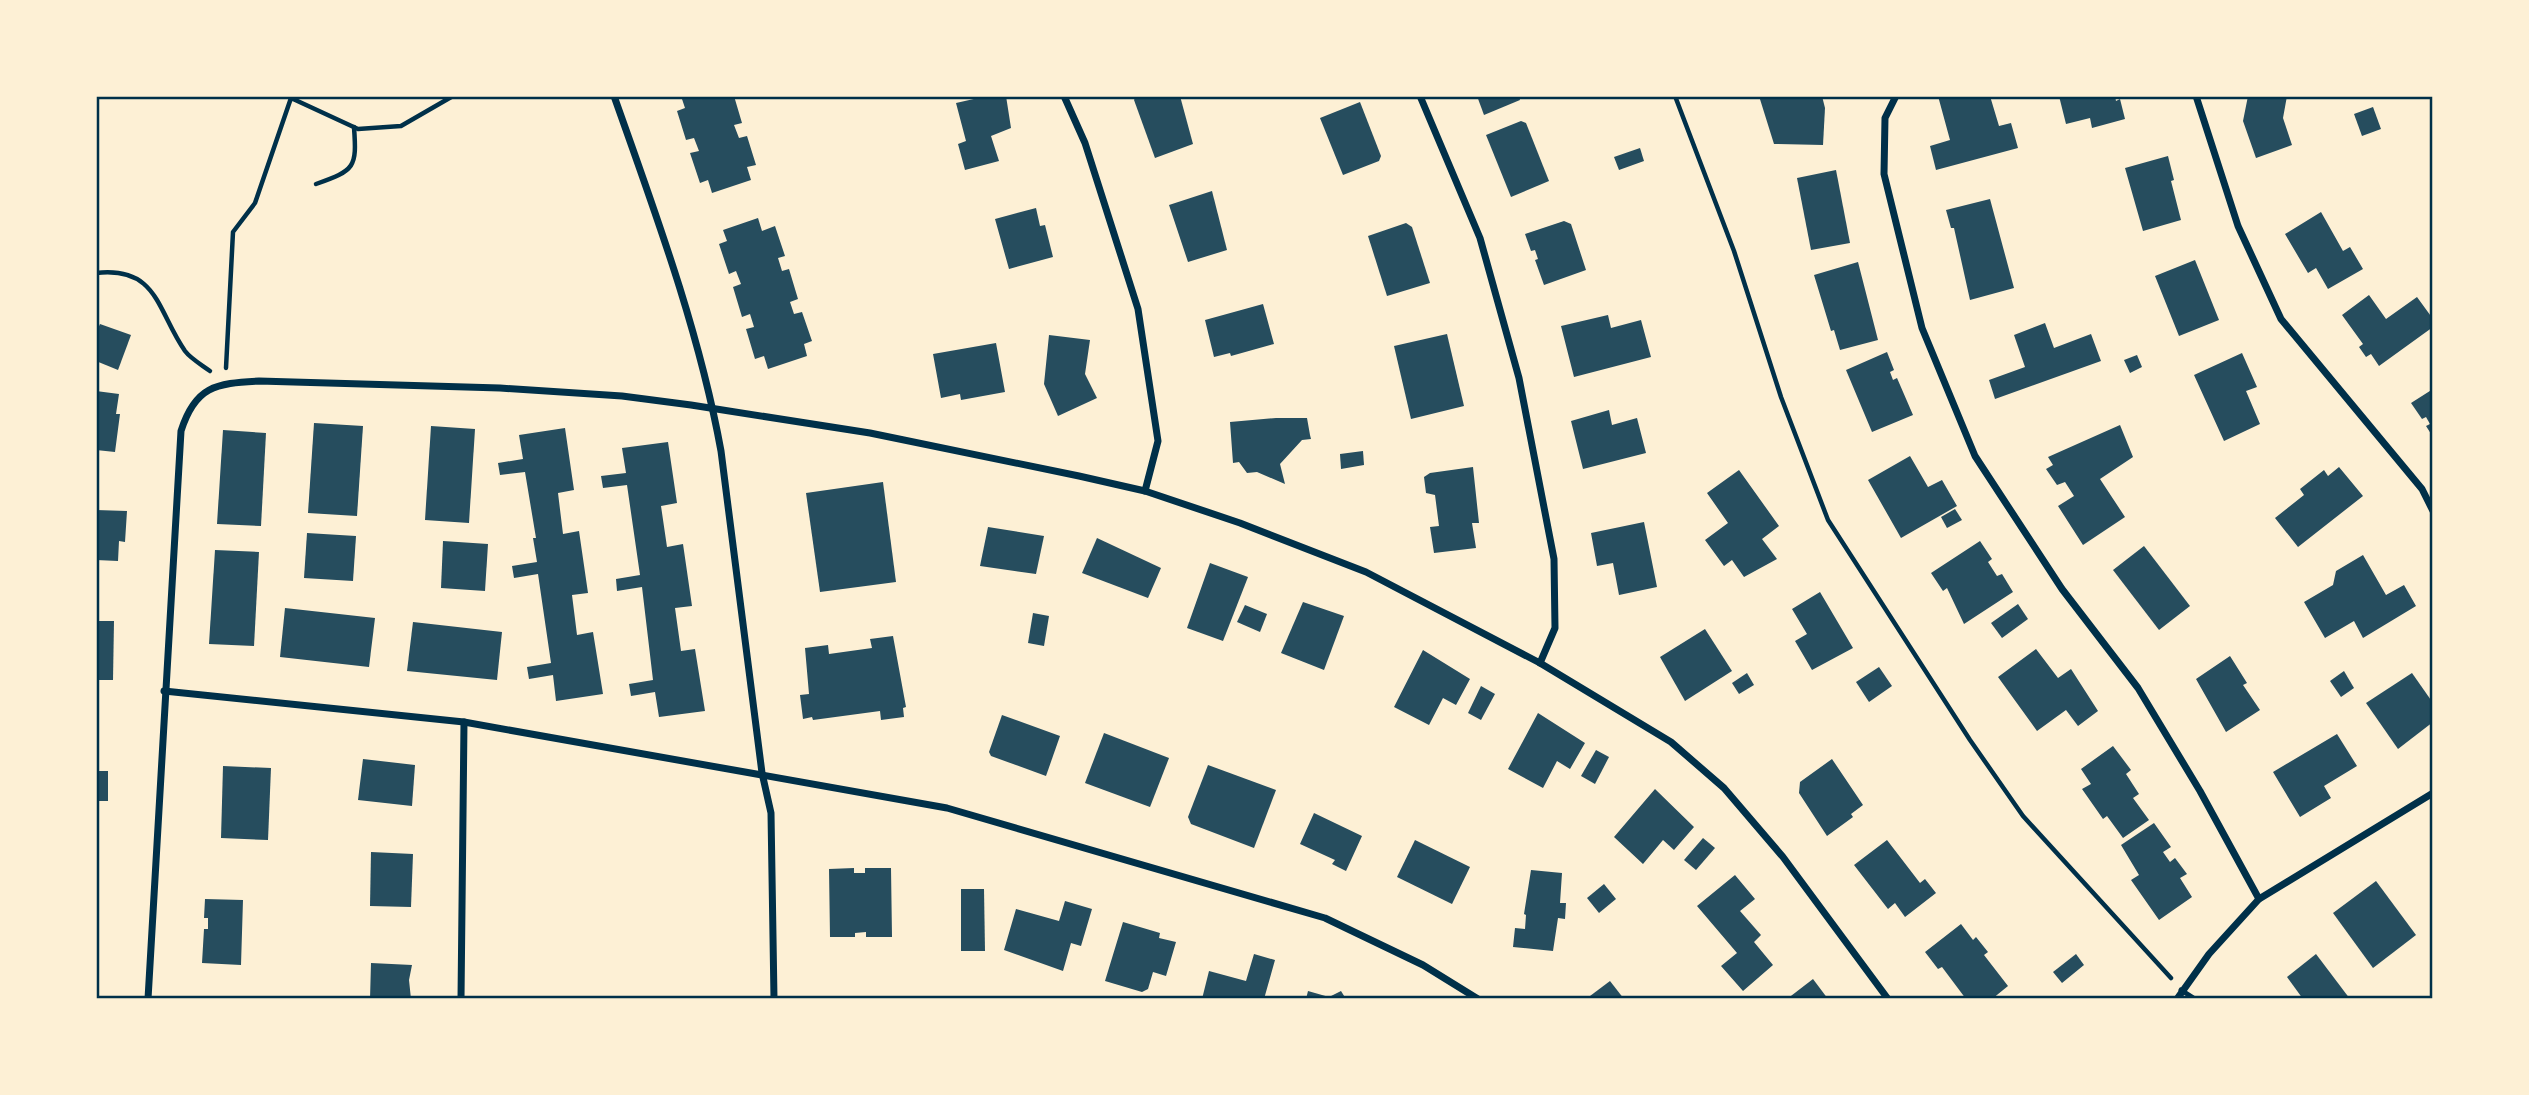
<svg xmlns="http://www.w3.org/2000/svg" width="2529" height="1095" font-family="Inter,sans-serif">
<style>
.building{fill:#264d5e}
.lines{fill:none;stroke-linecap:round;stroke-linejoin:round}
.path{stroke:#003049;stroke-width:4.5}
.service{stroke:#003049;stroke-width:5}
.minor{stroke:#003049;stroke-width:7}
.neatline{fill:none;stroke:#003049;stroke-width:2.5}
</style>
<rect width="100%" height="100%" fill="#fdf0d5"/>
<!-- building -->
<g class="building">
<path d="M681,96H734L742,123L734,125L739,138L747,136L756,165L747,167L751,180L712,193L708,180L700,183L690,153L699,151L694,138L686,140L677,111L685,108Z"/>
<path d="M987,96H1006L1011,128L991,136L999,161L965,170L958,144L966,141L956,103Z"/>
<path d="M1136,96H1180L1193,144L1155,158L1134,100Z"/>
<path d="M1477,96H1519L1520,100L1484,115Z"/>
<path d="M1759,96H1822L1825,108L1823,145L1774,144Z"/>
<path d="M1938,96H1990L1999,126L2011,123L2018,148L1936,170L1930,146L1950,140Z"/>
<path d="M2059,96H2115L2116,101L2120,99L2125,119L2092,128L2090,118L2066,124Z"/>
<path d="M2248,96H2287L2283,118L2292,145L2256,158L2243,121Z"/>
<path d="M1360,102L1381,156L1379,161L1343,175L1320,118Z"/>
<path d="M2373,107L2381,129L2362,136L2354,114Z"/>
<path d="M1521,121L1526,123L1549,181L1511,197L1486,135Z"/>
<path d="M1640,148L1644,161L1619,170L1614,157Z"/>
<path d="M2168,156L2174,180L2171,181L2181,220L2143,231L2125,168Z"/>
<path d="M1836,170L1850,243L1811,250L1797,178Z"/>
<path d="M1212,191L1227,250L1188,262L1169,205Z"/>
<path d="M1990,199L2014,288L1970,300L1954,228H1951L1946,210Z"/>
<path d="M1036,208L1040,226L1045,225L1053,257L1009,269L995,219Z"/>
<path d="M2321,212L2343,251L2350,247L2363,269L2328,289L2316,268L2308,273L2285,234Z"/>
<path d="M758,218L762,231L775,226L785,256L778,258L782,271L789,269L798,299L790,302L794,314L802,312L812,341L804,344L807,356L768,369L764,356L755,359L746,329L754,327L750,314L742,317L733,287L741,284L736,271L729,274L719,244L727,241L723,230Z"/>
<path d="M1564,221L1571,224L1586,270L1544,285L1535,260L1538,259L1535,250L1531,251L1525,234Z"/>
<path d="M1406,223L1412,227L1430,283L1387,296L1368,236Z"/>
<path d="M2195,260L2219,320L2179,336L2155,276Z"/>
<path d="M1858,262L1878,340L1840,350L1834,330L1831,331L1814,275Z"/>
<path d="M2369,295L2386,319L2417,297L2433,319V327L2379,366L2371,354L2366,357L2359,347L2363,344L2342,315Z"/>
<path d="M1263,304L1274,344L1231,356L1230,353L1214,357L1205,320Z"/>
<path d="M1608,315L1611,328L1641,320L1651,357L1574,377L1561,326Z"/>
<path d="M2045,323L2054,348L2091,334L2101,361L1995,399L1989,380L2025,367L2014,335Z"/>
<path d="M100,324L131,335L118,370L96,361V333Z"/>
<path d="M1447,334L1464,406L1411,419L1394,346Z"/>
<path d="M1049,335L1090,340L1085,374L1097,398L1058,416L1044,384Z"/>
<path d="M996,343L1005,392L961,400L960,394L941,398L933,354Z"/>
<path d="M1887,352L1894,370L1890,372L1893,380L1897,378L1913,415L1872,432L1846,370Z"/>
<path d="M2242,353L2257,387L2246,391L2260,424L2224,441L2194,375Z"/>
<path d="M2137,355L2142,367L2130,373L2124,360Z"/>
<path d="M2433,389V437L2426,426L2430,424L2426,417L2422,419L2411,403Z"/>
<path d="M96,391L119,394L116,414H120L115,452L96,450Z"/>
<path d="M1609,410L1612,425L1637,418L1646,453L1583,469L1571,421Z"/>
<path d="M1276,418H1307L1310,435L1311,439L1302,440L1280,464L1285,484L1257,472L1247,473L1239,462L1233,463L1230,422Z"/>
<path d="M314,423L363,426L357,516L308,513Z"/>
<path d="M2120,425L2133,457L2100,479L2125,517L2083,545L2058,506L2074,496L2065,482L2057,485L2046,469L2053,465L2048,457Z"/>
<path d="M431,426L475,429L469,523L425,520Z"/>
<path d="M565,428L574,490L558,493L563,534L579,531L588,593L572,595L577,635L593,632L603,694L556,701L553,675L529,679L527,667L551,663L538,574L514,578L512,566L537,562L533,538H536L525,472L500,475L498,463L523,459L519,435Z"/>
<path d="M223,430L266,433L261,526L217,524Z"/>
<path d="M668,442L677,503L661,506L667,547L683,544L692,606L675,608L681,651L695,649L705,711L659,717L655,692L631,696L629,684L653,680L642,587L617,591L616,579L640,575L627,485L603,488L601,476L626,473L622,448Z"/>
<path d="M1363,451L1364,465L1341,469L1340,454Z"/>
<path d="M1910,456L1928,487L1942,480L1957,506L1901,538L1868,480Z"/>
<path d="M1473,467L1479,523H1472L1476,548L1434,553L1430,527L1439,526L1435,495L1426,493L1424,477L1430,473Z"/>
<path d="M2339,467L2363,496L2298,547L2275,518L2304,495L2300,489L2324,470L2328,476Z"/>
<path d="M1739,470L1779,526L1762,539L1777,559L1744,577L1732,560L1724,566L1705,540L1728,523L1707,493Z"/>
<path d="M883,482L896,582L820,592L806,493Z"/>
<path d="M1955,509L1962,520L1947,528L1941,517Z"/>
<path d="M96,510L127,511L125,542L119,541L118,561L96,560Z"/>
<path d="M1644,522L1657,587L1619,595L1613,563L1597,566L1591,533Z"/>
<path d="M988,527L1044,536L1036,574L980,566Z"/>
<path d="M307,533L356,536L353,581L304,578Z"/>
<path d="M1097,538L1161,568L1148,598L1082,573Z"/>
<path d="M443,541L488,544L485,591L441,588Z"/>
<path d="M1980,541L1992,559L1988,562L1997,576L2002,574L2013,592L1964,624L1947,588L1943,591L1931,573Z"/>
<path d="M2144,546L2190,606L2159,630L2113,570Z"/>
<path d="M215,550L259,552L254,646L209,644Z"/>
<path d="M2363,555L2386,595L2404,585L2416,606L2363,638L2354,621L2325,638L2304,602L2333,585L2336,571Z"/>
<path d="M1210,563L1248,577L1223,641L1187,628Z"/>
<path d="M1820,592L1853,648L1812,670L1795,641L1807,634L1792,609Z"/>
<path d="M1303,602L1344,616L1324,670L1281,653Z"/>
<path d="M2018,604L2028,619L2002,638L1991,623Z"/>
<path d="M1245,605L1267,614L1260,632L1237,622Z"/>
<path d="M285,608L375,618L369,667L280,657Z"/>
<path d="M1033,613L1049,616L1044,646L1028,643Z"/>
<path d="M96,621H114L113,680H96Z"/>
<path d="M413,622L502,632L497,680L407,671Z"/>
<path d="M1705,629L1732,671L1685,701L1660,657Z"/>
<path d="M893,636L906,707L903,708L904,717L881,720L880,711L813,720L812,717L803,719L800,695L809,694L805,648L828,645L829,654L872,648L870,639Z"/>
<path d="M2036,649L2058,678L2071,669L2098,711L2078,726L2066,710L2037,731L1998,677Z"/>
<path d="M1423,650L1470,679L1456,705L1443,698L1429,725L1394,707Z"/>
<path d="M2230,656L2247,683L2243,685L2260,710L2226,732L2196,679Z"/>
<path d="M1879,667L1892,686L1869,702L1856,682Z"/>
<path d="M2344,671L2354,688L2341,697L2330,681Z"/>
<path d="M1747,673L1754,685L1739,694L1732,683Z"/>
<path d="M2412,673L2433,703V722L2398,749L2366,703Z"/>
<path d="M1481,686L1495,694L1481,720L1468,713Z"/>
<path d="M1538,713L1585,743L1570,769L1557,761L1543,788L1508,769Z"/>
<path d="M1002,715L1060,736L1046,776L991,756L989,752Z"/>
<path d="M1104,733L1169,758L1150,807L1085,783Z"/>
<path d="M2337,734L2357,766L2324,786L2331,798L2300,817L2273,772Z"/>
<path d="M2113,746L2131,770L2126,774L2139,794L2133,798L2149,820L2123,838L2107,816L2103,819L2082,789L2091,784L2081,769Z"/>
<path d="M1596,750L1609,757L1595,784L1581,776Z"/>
<path d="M363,759L415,765L412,806L358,800Z"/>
<path d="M1832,759L1863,805L1851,814L1853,817L1827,836L1799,793L1800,782Z"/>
<path d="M1208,765L1276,790L1254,848L1191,824L1188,817Z"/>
<path d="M223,766L271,768L268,840L221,838Z"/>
<rect x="96" y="771" width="12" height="30"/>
<path d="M1655,789L1694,827L1674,850L1663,840L1643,864L1614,837Z"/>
<path d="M1314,813L1362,836L1346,871L1332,864L1335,860L1300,844Z"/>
<path d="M2154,823L2171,847L2163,852L2170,862L2175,858L2187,874L2180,878L2192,897L2159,920L2131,880L2139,875L2121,845Z"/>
<path d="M1703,838L1715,848L1696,870L1684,860Z"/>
<path d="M1415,840L1470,867L1452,904L1397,877Z"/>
<path d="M1887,840L1920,883L1925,879L1936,893L1905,917L1895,903L1888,909L1854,865Z"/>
<path d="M371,852L413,854L411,907L370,906Z"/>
<path d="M854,868V873H865V868H891L892,937H866V932L855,933V937H830L829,869Z"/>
<path d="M1531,870L1562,873L1560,903H1566L1565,919L1558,918L1553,951L1513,947L1515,928L1525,929L1526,915L1524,914Z"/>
<path d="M1735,875L1755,899L1740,911L1761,935L1754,942L1773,965L1743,991L1721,966L1737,953L1697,906Z"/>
<path d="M2376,881L2416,935L2373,968L2333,913Z"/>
<path d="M1604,884L1616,899L1599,913L1587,898Z"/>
<path d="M961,889H984L985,951H961Z"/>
<path d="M205,899L243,900L241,965L202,963L204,929H208V918H204Z"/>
<path d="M1065,901L1092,909L1081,946L1071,943L1063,971L1004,950L1016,909L1059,921Z"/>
<path d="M1123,922L1160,933L1159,938L1176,942L1166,976L1153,972L1148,989L1142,992L1105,981Z"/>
<path d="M1961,924L1973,940L1976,937L1988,952L1984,955L2008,986L1992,999H1966L1942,967L1938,969L1925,952Z"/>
<path d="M1254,954L1275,960L1264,999H1202L1209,971L1246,981Z"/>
<path d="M2076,954L2084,965L2062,983L2053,972Z"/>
<path d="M2316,954L2350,999H2303L2287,977Z"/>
<path d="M371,963L412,965L409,980L411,999H370Z"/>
<path d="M1813,979L1828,999H1787Z"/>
<path d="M1610,981L1624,999H1586Z"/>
<path d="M1308,991L1329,997L1341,991L1346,999H1306Z"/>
</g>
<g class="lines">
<!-- path -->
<g class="path">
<path d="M1675,96L1734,251L1781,397L1828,520L1970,740L2023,816L2171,978"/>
<path d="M2431,96L2433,100"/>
<path d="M316,184C355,170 357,168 354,127"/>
<path d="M96,273C158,266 157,311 185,351C191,359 202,365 210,371"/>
<path d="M226,368L233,232L255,203L291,98L358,129L401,126L453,96"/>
</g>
<!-- service -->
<path class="service" d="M2181,990L2195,999"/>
<!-- minor -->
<g class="minor">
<path d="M614,96C655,212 699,330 721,451L762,773L771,813L774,999"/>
<path d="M1064,96L1085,143L1138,309L1158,441L1145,491"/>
<path d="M1420,96L1480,238L1519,378L1554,559L1555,628L1540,663"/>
<path d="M1896,96L1885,118L1884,174L1922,328L1975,456L2062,589L2138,688L2200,791L2259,899"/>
<path d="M2196,96L2238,226L2281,319L2422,489L2433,511"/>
<path d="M164,691L464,722L947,808L1325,918L1423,965L1478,999"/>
<path d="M148,999L181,431C195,387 215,383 259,381L500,388L622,396L691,405L870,433L1079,476L1145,491L1240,523L1366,572L1540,663L1671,742L1724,788L1783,857L1888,999"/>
<path d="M461,999L464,722"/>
<path d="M2177,999L2209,954L2259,899L2433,793"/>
</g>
</g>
<!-- border -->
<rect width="2529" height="1095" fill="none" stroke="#fdf0d5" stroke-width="196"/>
<rect x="98" y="98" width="2333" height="899" class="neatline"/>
</svg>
